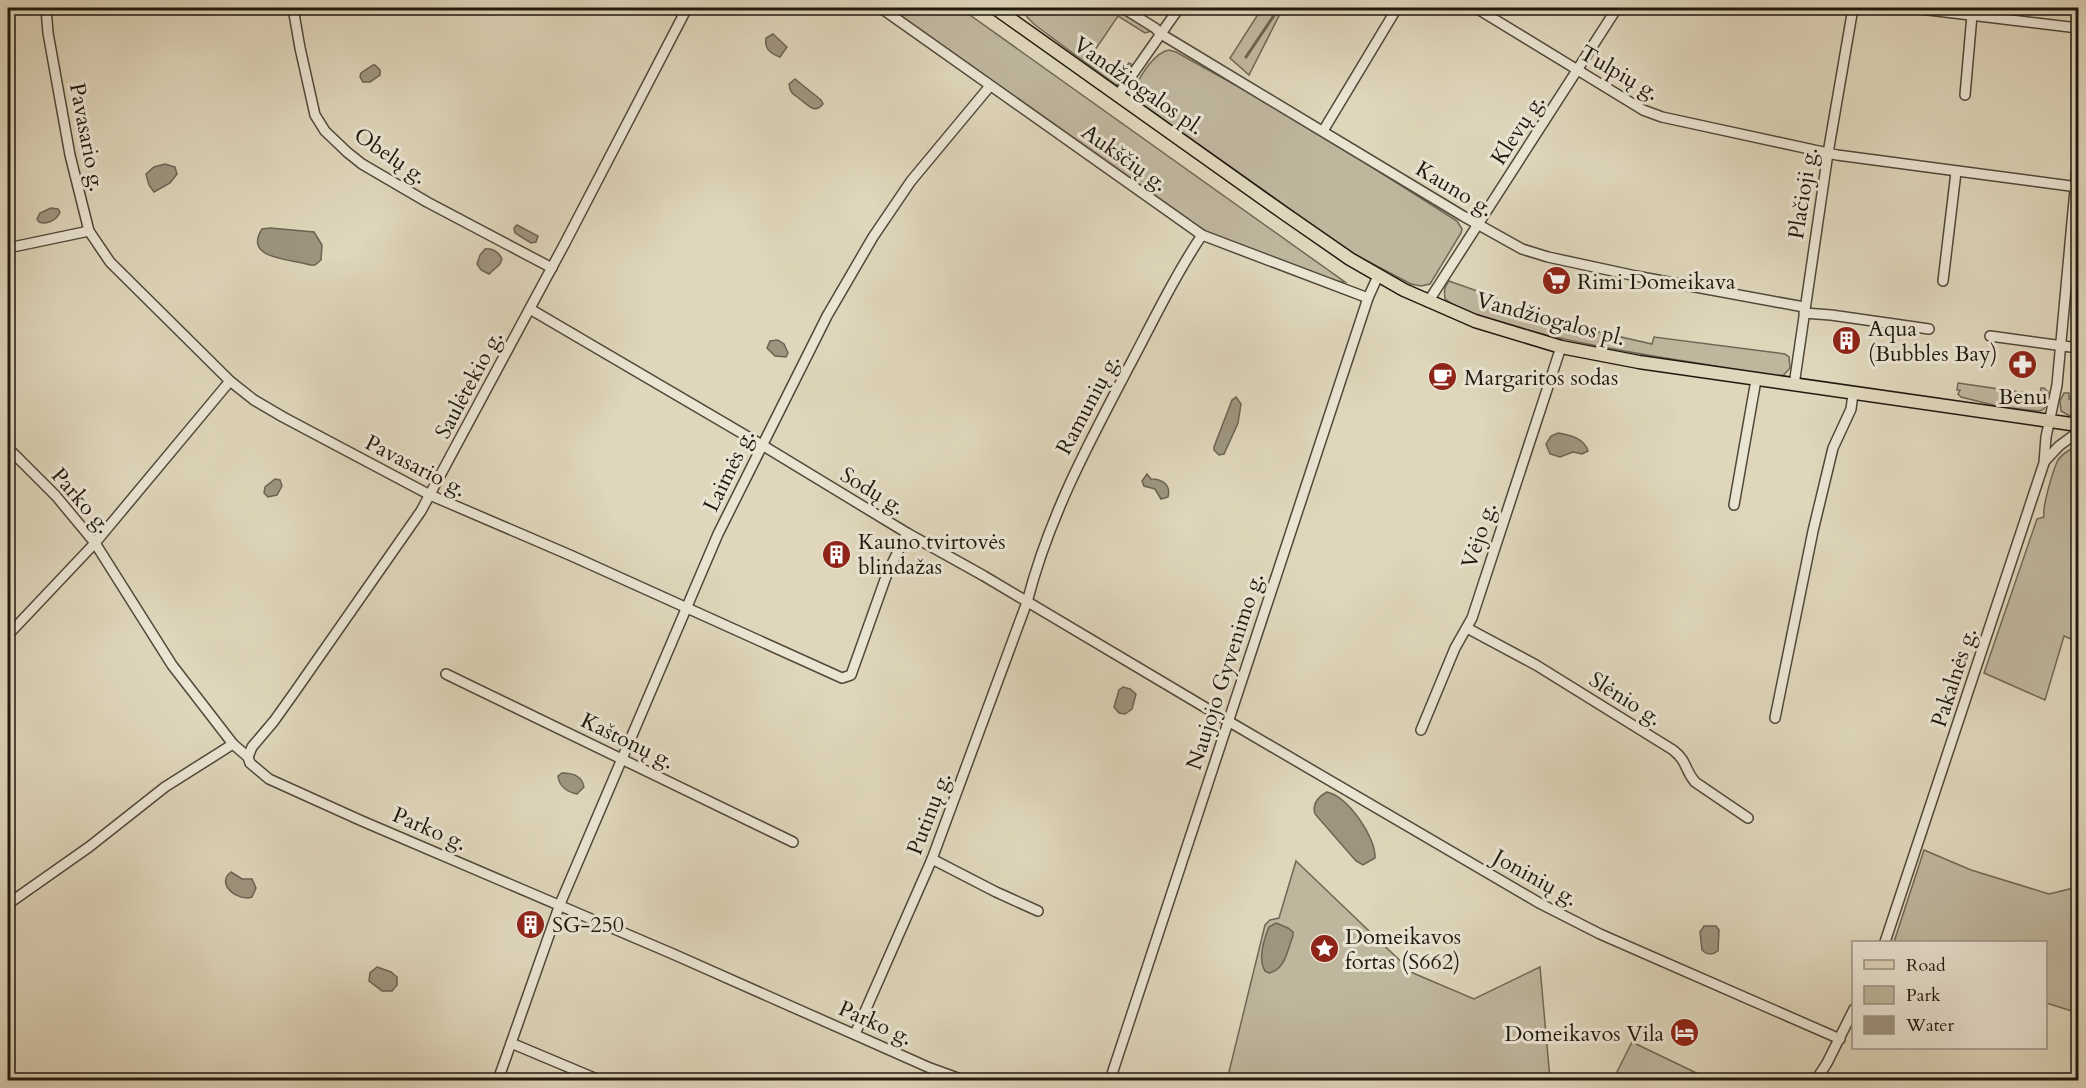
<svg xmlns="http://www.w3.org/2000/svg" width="2086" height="1088" font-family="Cardo,serif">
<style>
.green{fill:#bfb69e;stroke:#706756;stroke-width:1.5}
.water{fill:#9e9580;stroke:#6c6352;stroke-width:1.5}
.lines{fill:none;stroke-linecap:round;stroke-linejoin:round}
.stream{stroke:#6c6352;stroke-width:3}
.minor-casing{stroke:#504839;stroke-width:12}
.major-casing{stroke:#21180e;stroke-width:15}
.minor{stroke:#eae4d3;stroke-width:9}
.major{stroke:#dfd6bb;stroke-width:12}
.labels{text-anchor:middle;stroke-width:6;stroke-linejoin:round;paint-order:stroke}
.street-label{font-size:22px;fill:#21180e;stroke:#eae4d3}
.poi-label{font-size:22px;fill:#21180e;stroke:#eae4d3;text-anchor:start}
</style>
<rect width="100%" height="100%" fill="#dfd6bb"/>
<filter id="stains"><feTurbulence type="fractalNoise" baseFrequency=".00333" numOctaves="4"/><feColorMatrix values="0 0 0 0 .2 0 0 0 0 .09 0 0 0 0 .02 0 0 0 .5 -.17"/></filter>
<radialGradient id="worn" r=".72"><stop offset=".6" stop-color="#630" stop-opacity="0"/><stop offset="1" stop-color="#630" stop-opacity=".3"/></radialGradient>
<!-- green -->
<g class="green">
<path d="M881,8H960L1345,282L1316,279L1202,235Z"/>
<path d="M1024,8H1123L1152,31L1145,33L1118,16L1093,53L1122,73L1129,63L1131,64C1131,71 1123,83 1116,85L1035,25L1027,17Z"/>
<path d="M1262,8H1287L1279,16L1249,75L1230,58Z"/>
<path d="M1169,50L1176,52L1298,120L1457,221L1462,229L1461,233L1430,284L1421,286L1411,284L1354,254L1136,100L1133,90C1141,76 1153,53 1169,50Z"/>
<path d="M1449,281L1497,298L1496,304L1525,315L1652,344L1654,337L1785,354L1789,357L1790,368L1783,376H1777C1690,361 1602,351 1517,327C1493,320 1465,314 1445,299C1444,291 1444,287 1449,281Z"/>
<path d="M1958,383L2040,395L2041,388H2044L2049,393C2048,401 2048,408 2040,411L2001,407L1961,397L1958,394L1960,390H1957Z"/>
<path d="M2064,393H2069V399L2078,400V417L2068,415L2061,411L2060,401Z"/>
<path d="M2073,448L2078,449V642L2064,636L2045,700L1984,673L2037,519L2044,517C2042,507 2053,470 2058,460C2062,454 2067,451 2073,448Z"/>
<path d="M1924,850L1971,870L2049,894L2078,887V1013L2046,1003V942H1894Z"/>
<path d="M1296,861L1413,973L1474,999L1540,967L1550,1079L1555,1080H1227L1265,925L1270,920L1279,918Z"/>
<path d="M1632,1042L1711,1080H1613Z"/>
</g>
<!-- water -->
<g class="water">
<path d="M773,34L787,47L780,57C771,54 764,48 766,38Z"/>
<path d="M373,65H375L380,70V75L370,82H363L360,77L361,73Z"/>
<path d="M795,79L821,100L823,104C815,114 809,106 801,100C794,94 790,94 789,84Z"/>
<path d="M165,164L175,167L177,174L170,183L154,192L149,185L146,174L154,167Z"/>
<path d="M51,208L58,209L60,212C57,220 47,225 39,222L37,219L40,213Z"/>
<path d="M517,225L538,236L536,242L531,243L515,233L514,228Z"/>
<path d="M270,228L314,232L322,245L321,260L315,265H310C294,259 242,260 262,229Z"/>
<path d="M485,249C492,248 499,252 502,259L500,264L489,274L481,270L477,264L480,255Z"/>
<path d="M778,340L784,344L788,353L786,357L775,356L767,348L770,341Z"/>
<path d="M1236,397L1241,404L1238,423L1224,454L1219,455L1214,450V447L1232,400Z"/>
<path d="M1558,433C1570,435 1584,438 1588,451L1582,454L1573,452L1560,457L1550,454L1546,444L1551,436Z"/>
<path d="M1147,474L1151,479C1163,479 1171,485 1168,497L1161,499L1155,489L1144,486L1142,481Z"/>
<path d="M275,479L280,480L282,486L277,495L268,497L264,493L265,487Z"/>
<path d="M1123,687L1130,689L1136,694L1132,709L1125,714L1119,713L1114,707L1119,690Z"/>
<path d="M562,773C572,773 582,775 584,787L577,794C567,792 559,786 558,776Z"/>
<path d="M1327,792C1348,797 1376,837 1375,858L1363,865L1356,861L1315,814C1312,804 1318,797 1327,792Z"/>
<path d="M231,872L242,879H252L256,888L252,897C238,902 215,884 231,872Z"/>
<path d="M1276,923L1288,928L1293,932V936C1287,950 1286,969 1269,973L1265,971C1258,959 1264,939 1269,927Z"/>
<path d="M1704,926H1716L1719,930L1718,951C1713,955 1707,955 1702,950L1700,932Z"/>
<path d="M377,967L391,972L397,977V985L392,991H382L369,981L370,973Z"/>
</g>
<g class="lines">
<!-- stream -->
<path class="stream" d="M1246,57L1279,8"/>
<defs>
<g id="minor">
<path d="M46,8L48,33L70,155L89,231L110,262L230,381L254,400L283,417L430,495L572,556L842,678L851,675L887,574L907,533"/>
<path d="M293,8L300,48L315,115L325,131L347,152L362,164L427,202L552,268"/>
<path d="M881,8L1202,235L1368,298"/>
<path d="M1123,8L1155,28L1161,34L1463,216L1522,249L1548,257L1636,276L1804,307"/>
<path d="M1476,8L1643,110L1662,117L1837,155L2078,187"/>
<path d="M1912,8L2078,28"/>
<path d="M8,10L24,8"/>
<path d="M1118,95L1179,8"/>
<path d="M1965,95L1972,15"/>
<path d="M1323,131L1397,8"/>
<path d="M8,248L89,231"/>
<path d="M1943,281L1956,172"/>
<path d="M1428,302L1617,8"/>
<path d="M530,309L762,445L907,533L984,576L1228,721L1541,904L1600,934L1840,1039"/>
<path d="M1804,313L1831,315L1929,329"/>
<path d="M1990,336L2078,348"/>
<path d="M1794,385L1828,153L1853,8"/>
<path d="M10,450L56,496L95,543L172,665L233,744L248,757L250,763L269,779L362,821L673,954L930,1068L963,1080"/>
<path d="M2045,461L2059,446L2078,432"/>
<path d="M1734,505L1756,380"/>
<path d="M1467,628L1536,665L1673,750C1688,762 1684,769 1695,782L1748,818"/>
<path d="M8,635L95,543L230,381"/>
<path d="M446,674L793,842"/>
<path d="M1775,718L1813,531L1833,448L1851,409L1853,394"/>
<path d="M1421,730L1455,648L1472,618L1561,347"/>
<path d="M248,757L252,747L274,721L294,693L421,511L565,243L687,8"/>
<path d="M932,859L996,892L1038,911"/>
<path d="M8,904L89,847L165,787L233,744"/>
<path d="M1885,942L2044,463L2046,437L2057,385L2078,157"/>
<path d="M855,1034L932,859L1027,602C1050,513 1091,439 1133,359C1155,317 1176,274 1202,235"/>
<path d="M511,1043L599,1080"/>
<path d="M498,1080L560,904L718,534L827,316L873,237L911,181L990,86"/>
<path d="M1110,1080L1368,298L1378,276"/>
<path d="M1816,1080L1827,1063L1854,1009"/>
</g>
<path id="major" d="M995,8L1285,214L1350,259L1404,290L1475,321L1561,347L1639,362L2078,425"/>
</defs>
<!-- minor casing -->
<use href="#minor" class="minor-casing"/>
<!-- major casing -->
<use href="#major" class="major-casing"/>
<!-- minor -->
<use href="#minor" class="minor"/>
<!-- major -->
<use href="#major" class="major"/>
</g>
<!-- icons -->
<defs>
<symbol id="supermarket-disc" viewBox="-11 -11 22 22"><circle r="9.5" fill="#8f2418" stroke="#eae4d3"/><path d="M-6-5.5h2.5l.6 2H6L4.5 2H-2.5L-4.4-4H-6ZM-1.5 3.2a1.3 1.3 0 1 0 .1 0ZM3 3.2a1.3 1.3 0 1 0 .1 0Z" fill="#fff"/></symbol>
<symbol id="building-disc" viewBox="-11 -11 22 22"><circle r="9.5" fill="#8f2418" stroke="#eae4d3"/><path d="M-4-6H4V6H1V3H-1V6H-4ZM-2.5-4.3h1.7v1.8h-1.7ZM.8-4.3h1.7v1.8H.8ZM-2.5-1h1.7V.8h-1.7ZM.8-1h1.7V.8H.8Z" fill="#fff"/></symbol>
<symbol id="pharmacy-disc" viewBox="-11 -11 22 22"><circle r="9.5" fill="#8f2418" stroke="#eae4d3"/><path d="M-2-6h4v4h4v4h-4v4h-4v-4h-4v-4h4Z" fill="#fff"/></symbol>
<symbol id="cafe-disc" viewBox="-11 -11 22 22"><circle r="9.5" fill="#8f2418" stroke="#eae4d3"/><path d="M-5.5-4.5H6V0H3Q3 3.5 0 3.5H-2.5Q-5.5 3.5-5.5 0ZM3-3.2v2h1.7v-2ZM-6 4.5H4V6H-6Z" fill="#fff"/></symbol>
<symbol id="sight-disc" viewBox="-11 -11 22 22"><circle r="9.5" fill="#8f2418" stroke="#eae4d3"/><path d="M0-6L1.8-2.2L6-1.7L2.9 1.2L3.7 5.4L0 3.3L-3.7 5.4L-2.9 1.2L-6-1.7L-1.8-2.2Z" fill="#fff"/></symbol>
<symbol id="hotel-disc" viewBox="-11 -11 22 22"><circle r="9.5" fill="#8f2418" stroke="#eae4d3"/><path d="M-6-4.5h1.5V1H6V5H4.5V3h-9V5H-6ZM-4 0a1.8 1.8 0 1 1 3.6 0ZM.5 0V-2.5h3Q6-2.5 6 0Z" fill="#fff"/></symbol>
</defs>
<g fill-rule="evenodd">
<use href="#supermarket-disc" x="1540" y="264" width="33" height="33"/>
<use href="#building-disc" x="1830" y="324" width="33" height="33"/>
<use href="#pharmacy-disc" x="2006" y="348" width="33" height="33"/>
<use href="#cafe-disc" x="1426" y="360" width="33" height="33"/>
<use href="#building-disc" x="820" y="538" width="33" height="33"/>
<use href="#building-disc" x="514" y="908" width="33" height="33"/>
<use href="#sight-disc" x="1308" y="932" width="33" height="33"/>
<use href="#hotel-disc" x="1668" y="1016" width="33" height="33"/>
</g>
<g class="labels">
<!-- street labels -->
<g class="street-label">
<text transform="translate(1620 72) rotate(30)" y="8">Tulpių g.</text>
<text transform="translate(1139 85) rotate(35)" y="8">Vandžiogalos pl.</text>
<text transform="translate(1517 129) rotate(-57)" y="8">Klevų g.</text>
<text transform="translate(88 137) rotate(79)" y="8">Pavasario g.</text>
<text transform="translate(391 155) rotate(34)" y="8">Obelų g.</text>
<text transform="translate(1125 157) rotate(35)" y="8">Aukščių g.</text>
<text transform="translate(1455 188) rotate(31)" y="8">Kauno g.</text>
<text transform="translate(1802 193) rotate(-81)" y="8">Plačioji g.</text>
<text transform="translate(1551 318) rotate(15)" y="8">Vandžiogalos pl.</text>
<text transform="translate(468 384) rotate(-62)" y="8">Saulėtekio g.</text>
<text transform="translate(1087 404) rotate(-62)" y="8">Ramunių g.</text>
<text transform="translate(416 465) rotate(27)" y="8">Pavasario g.</text>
<text transform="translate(728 470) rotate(-64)" y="8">Laimės g.</text>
<text transform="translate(873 490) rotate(31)" y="8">Sodų g.</text>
<text transform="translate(82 500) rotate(49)" y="8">Parko g.</text>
<text transform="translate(1478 535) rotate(-72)" y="8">Vėjo g.</text>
<text transform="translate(1224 671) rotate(-72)" y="8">Naujojo Gyvenimo g.</text>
<text transform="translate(1953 677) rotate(-72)" y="8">Pakalnės g.</text>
<text transform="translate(1626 698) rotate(32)" y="8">Slėnio g.</text>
<text transform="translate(628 740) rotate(26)" y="8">Kaštonų g.</text>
<text transform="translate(928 813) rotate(-69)" y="8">Putinų g.</text>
<text transform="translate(430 828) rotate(23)" y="8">Parko g.</text>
<text transform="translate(1536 877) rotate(29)" y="8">Joninių g.</text>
<text transform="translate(876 1022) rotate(24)" y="8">Parko g.</text>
</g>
<!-- poi labels -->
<g class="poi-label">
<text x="1577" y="289">Rimi Domeikava</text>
<text x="1868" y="336">Aqua<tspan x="1868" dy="25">(Bubbles Bay)</tspan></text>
<text x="1464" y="385">Margaritos sodas</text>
<text x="2023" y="404" text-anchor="middle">Benu</text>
<text x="858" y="549">Kauno tvirtovės<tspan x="858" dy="25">blindažas</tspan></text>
<text x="552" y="932">SG-250</text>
<text x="1345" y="944">Domeikavos<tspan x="1345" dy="25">fortas (S662)</tspan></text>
<text x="1664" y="1041" text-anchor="end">Domeikavos Vila</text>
</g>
</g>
<!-- margin -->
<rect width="2086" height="1088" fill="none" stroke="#dfd6bb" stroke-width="30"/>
<rect x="9" y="9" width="2068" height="1070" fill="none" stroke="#21180e" stroke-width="3"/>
<rect x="15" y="15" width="2056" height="1058" fill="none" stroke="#21180e" stroke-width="1.5"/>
<!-- legend -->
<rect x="1852" y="941" width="195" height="108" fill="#eae4d3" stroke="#9a9284" stroke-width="1.5"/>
<rect x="1864" y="960" width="30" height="9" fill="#dfd6bb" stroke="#9a9284" stroke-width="1.5"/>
<text x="1906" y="971" font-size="18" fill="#21180e">Road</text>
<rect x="1864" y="986" width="30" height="18" fill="#bfb69e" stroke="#9a9284" stroke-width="1.5"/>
<text x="1906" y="1001" font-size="18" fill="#21180e">Park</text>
<rect x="1864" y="1016" width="30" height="18" fill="#9e9580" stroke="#9a9284" stroke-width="1.5"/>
<text x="1906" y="1031" font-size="18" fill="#21180e">Water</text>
<rect width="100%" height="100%" filter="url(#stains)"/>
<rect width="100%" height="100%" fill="url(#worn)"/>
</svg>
